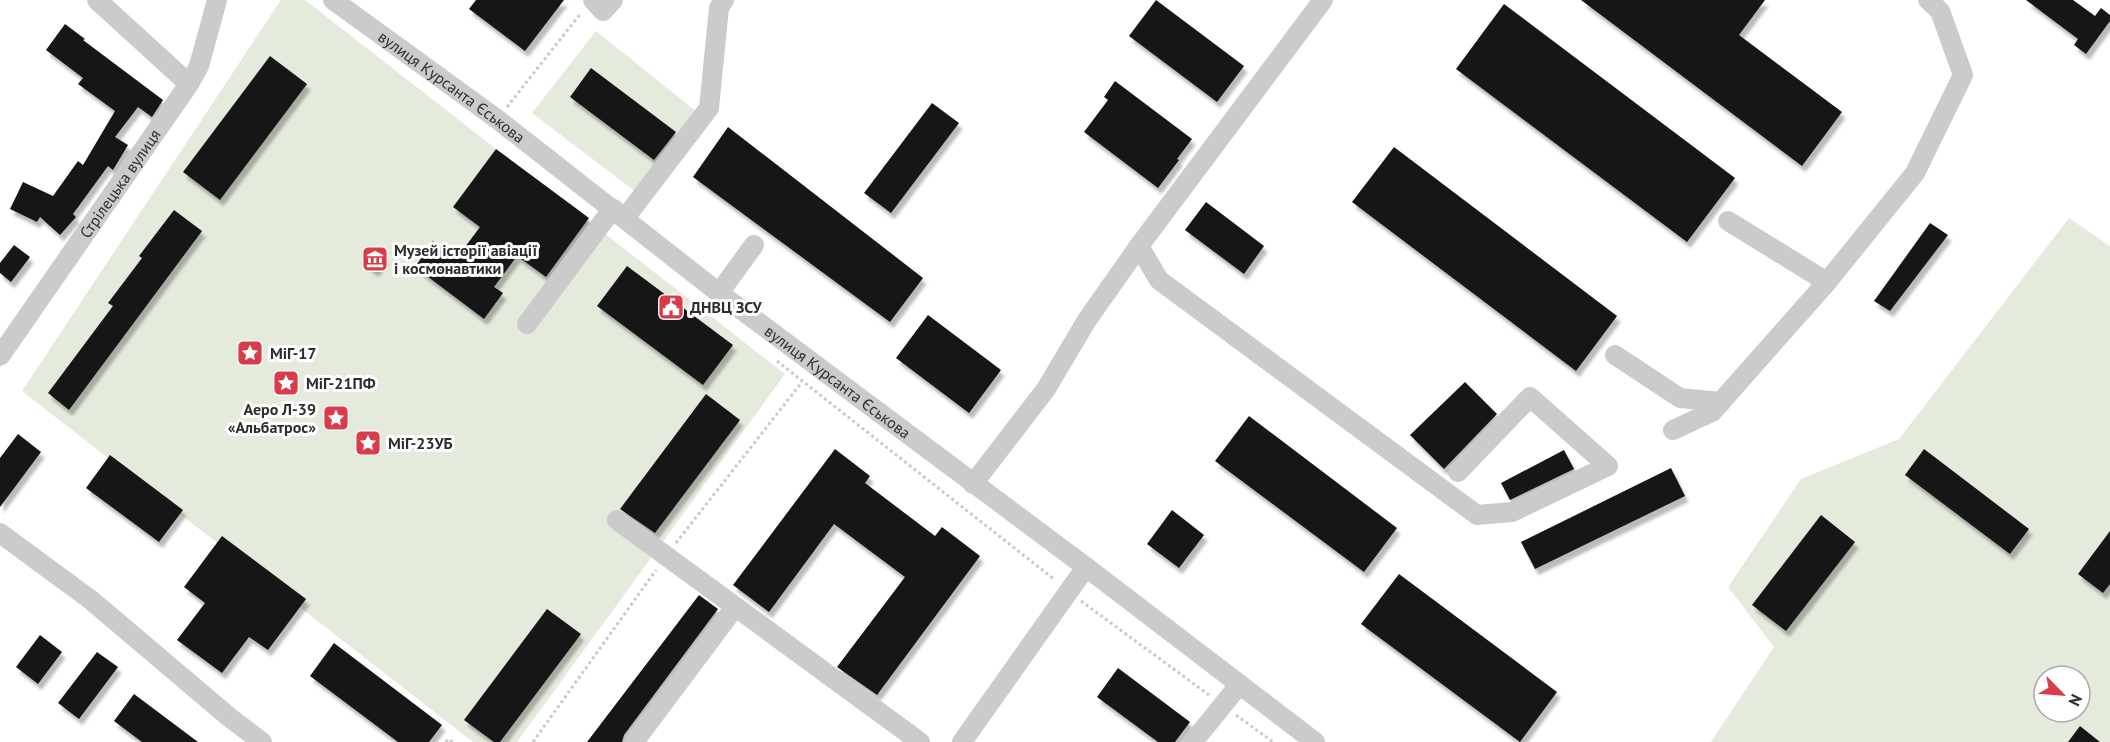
<svg xmlns="http://www.w3.org/2000/svg" width="2110" height="742" font-family="'PT Sans',sans-serif">
<style>
.green{fill:#e4eadc;fill-rule:evenodd}
.building{fill:#151515;filter:url(#shadow)}
.lines{fill:none;stroke-linecap:round;stroke-linejoin:round}
.path{stroke:#cbcbcb;stroke-width:3;stroke-dasharray:3 3;stroke-linecap:butt}
.minor{stroke:#cbcbcb;stroke-width:20}
.labels{text-anchor:middle;stroke-width:6;stroke-linejoin:round;paint-order:stroke}
.street-label{font-size:16px;fill:#2e2e2e;stroke:#fff}
.poi-label{font-size:16px;font-weight:bold;fill:#2e2e2e;stroke:#fff;text-anchor:start}
</style>
<defs>
<filter id="shadow"><feDropShadow dx="3.5" dy="6" stdDeviation="1.5" flood-color="#0004"/></filter>
</defs>
<rect width="100%" height="100%" fill="#fff"/>
<!-- green -->
<g class="green">
<path d="M281,0H305L785,374L517,742H473L22,391Z"/>
<path d="M596,31L697,112L636,192L532,113Z"/>
<path d="M2069,218L2110,246V742H1711L1774,647L1728,587L1801,479L1899,439ZM2044,676H2080V712H2044Z"/>
</g>
<!-- building -->
<g class="building">
<path d="M476,0H564L525,51L469,9Z"/>
<path d="M1156,0L1244,66L1217,102L1129,36Z"/>
<path d="M1581,0H1765L1739,35L1842,112L1802,166Z"/>
<path d="M2026,0H2073L2095,16L2101,8L2110,15V21L2086,54L2074,45L2078,39Z"/>
<path d="M1504,4L1735,178L1687,242L1456,69Z"/>
<path d="M65,24L85,39L83,40L163,100L152,117L138,107L115,137L128,145L113,170L108,166L73,214L76,217L60,235L40,217L37,222L10,209L23,182L53,196L78,161L83,165L115,111L78,84L83,78L46,50Z"/>
<path d="M270,56L307,84L220,200L183,172Z"/>
<path d="M591,68L676,132L654,160L570,97Z"/>
<path d="M1115,81L1192,139L1177,159L1179,160L1158,188L1084,132L1108,100L1104,97Z"/>
<path d="M932,103L959,123L891,213L864,193Z"/>
<path d="M728,127L923,278L890,322L693,177Z"/>
<path d="M1394,147L1617,316L1576,371L1352,202Z"/>
<path d="M496,149L589,218L546,277L517,256L494,287L503,293L484,319L415,267L433,241L456,259L480,227L453,207Z"/>
<path d="M1206,202L1264,246L1244,274L1185,230Z"/>
<path d="M174,210L202,231L69,410L48,393L113,306L108,303L142,258L139,256Z"/>
<path d="M1930,223L1948,235L1890,311L1874,301Z"/>
<path d="M14,245L30,257L11,282L0,273V263Z"/>
<path d="M373,249L385,258L375,271L363,262Z"/>
<path d="M627,266L733,345L703,385L597,306Z"/>
<path d="M928,315L1001,370L969,413L896,358Z"/>
<path d="M1465,382L1497,414L1444,469L1410,435Z"/>
<path d="M706,394L740,420L655,533L620,509Z"/>
<path d="M1249,416L1397,528L1364,572L1215,461Z"/>
<path d="M18,434L41,452L0,507V458Z"/>
<path d="M835,449L870,476L865,483L935,536L942,527L980,556L877,695L837,667L905,577L834,524L769,612L733,585Z"/>
<path d="M1924,449L2029,529L2010,554L1905,475Z"/>
<path d="M1564,450L1574,469L1510,500L1501,483Z"/>
<path d="M110,455L183,510L159,542L86,488Z"/>
<path d="M1671,468L1685,496L1535,569L1521,542Z"/>
<path d="M1172,510L1204,535L1179,568L1147,544Z"/>
<path d="M1821,515L1855,542L1786,631L1752,605Z"/>
<path d="M2110,531V584L2103,593L2078,574Z"/>
<path d="M222,536L306,599L268,650L249,637L222,673L177,640L205,603L184,587Z"/>
<path d="M1399,574L1557,692L1520,742L1361,624Z"/>
<path d="M699,595L718,609L624,735L622,742H587Z"/>
<path d="M547,609L581,634L500,742H494L464,720Z"/>
<path d="M40,635L62,652L38,684L16,667Z"/>
<path d="M334,643L442,725L429,742H398L310,676Z"/>
<path d="M97,652L118,667L79,719L58,703Z"/>
<path d="M1118,668L1190,722L1175,742H1158L1097,697Z"/>
<path d="M134,694L198,742H142L114,721Z"/>
<path d="M2080,726L2100,742H2068Z"/>
</g>
<g class="lines">
<!-- path -->
<g class="path">
<path d="M507,107L581,13"/>
<path d="M777,361L1055,580"/>
<path d="M676,543L802,382"/>
<path d="M1081,601L1209,695"/>
<path d="M1236,715L1273,742"/>
<path d="M446,742L448,739L453,742"/>
<path d="M533,742L656,570"/>
</g>
<!-- minor -->
<g class="minor">
<path d="M97,0L189,84"/>
<path id="s1" d="M333,0L497,119L719,293L1086,567L1315,742"/>
<path d="M593,0L603,11L613,0"/>
<path d="M1323,0L1139,246L1159,280L1477,515L1512,512L1608,466L1530,397L1458,472"/>
<path d="M625,218L709,108L719,8L724,0"/>
<path d="M1728,221L1827,282L1915,173L1963,75L1940,11L1928,0"/>
<path d="M719,293L754,245"/>
<path d="M527,324L605,219L614,209"/>
<path d="M1615,355L1680,398L1721,402"/>
<path id="s2" d="M0,356L189,84L199,66L217,0"/>
<path d="M1673,430L1712,412L1827,282"/>
<path d="M973,484L1046,389L1087,320L1139,246"/>
<path d="M617,520L920,742"/>
<path d="M0,533L91,600L229,717L262,742"/>
<path d="M634,742L735,607"/>
<path d="M962,742L1086,567"/>
<path d="M1193,742L1239,685"/>
</g>
</g>
<!-- icons -->
<defs>
<symbol id="museum-square" viewBox="-11 -11 22 22"><rect x="-9" y="-9" width="18" height="18" rx="4" fill="#d93b49" stroke="#fff"/><path d="M0-6L6-3V-2H-6V-3ZM-5-1h2V3h-2ZM-1-1h2V3h-2ZM3-1h2V3H3ZM-6 4H6V6H-6Z" fill="#fff"/></symbol>
<symbol id="civic-square" viewBox="-11 -11 22 22"><rect x="-9" y="-9" width="18" height="18" rx="4" fill="#d93b49" stroke="#fff"/><path d="M-.6-6.5H3V-4.5H.6V-3L4-1V1h2V6H-6V1h2V-1L-.6-3ZM-1.2 2.5V6h2.4V2.5Z" fill="#fff"/></symbol>
<symbol id="sight-square" viewBox="-11 -11 22 22"><rect x="-9" y="-9" width="18" height="18" rx="4" fill="#d93b49" stroke="#fff"/><path d="M0-6L1.8-2.2L6-1.7L2.9 1.2L3.7 5.4L0 3.3L-3.7 5.4L-2.9 1.2L-6-1.7L-1.8-2.2Z" fill="#fff"/></symbol>
</defs>
<g fill-rule="evenodd">
<use href="#museum-square" x="360" y="244" width="30" height="30"/>
<use href="#civic-square" x="656" y="292" width="30" height="30"/>
<use href="#sight-square" x="235" y="338" width="30" height="30"/>
<use href="#sight-square" x="271" y="368" width="30" height="30"/>
<use href="#sight-square" x="321" y="403" width="30" height="30"/>
<use href="#sight-square" x="353" y="428" width="30" height="30"/>
</g>
<g class="labels">
<!-- street labels -->
<g class="street-label">
<text dy="6" stroke="none"><textPath href="#s1" startOffset="147">вулиця Курсанта Єськова</textPath></text>
<text dy="6" stroke="none"><textPath href="#s2" startOffset="210">Стрілецька вулиця</textPath></text>
<text dy="6" stroke="none"><textPath href="#s1" startOffset="633">вулиця Курсанта Єськова</textPath></text>
</g>
<!-- poi labels -->
<g class="poi-label">
<text x="394" y="256">Музей історії авіації<tspan x="394" dy="18">і космонавтики</tspan></text>
<text x="690" y="313">ДНВЦ ЗСУ</text>
<text x="270" y="359">МіГ-17</text>
<text x="306" y="389">МіГ-21ПФ</text>
<text x="316" y="415" text-anchor="end">Аеро Л-39<tspan x="316" dy="18">«Альбатрос»</tspan></text>
<text x="388" y="449">МіГ-23УБ</text>
</g>
</g>
<!-- north arrow -->
<g transform="translate(2062 694) rotate(115)"><circle r="28" fill="#ffffff" stroke="#ababab" stroke-width="1.5"/>
<path d="M0-4.5L10 22L0 15L-10 22Z" fill="#d93b49"/>
<text y="-9" font-size="16" font-weight="bold" text-anchor="middle" fill="#2e2e2e">N</text>
</g>
</svg>
